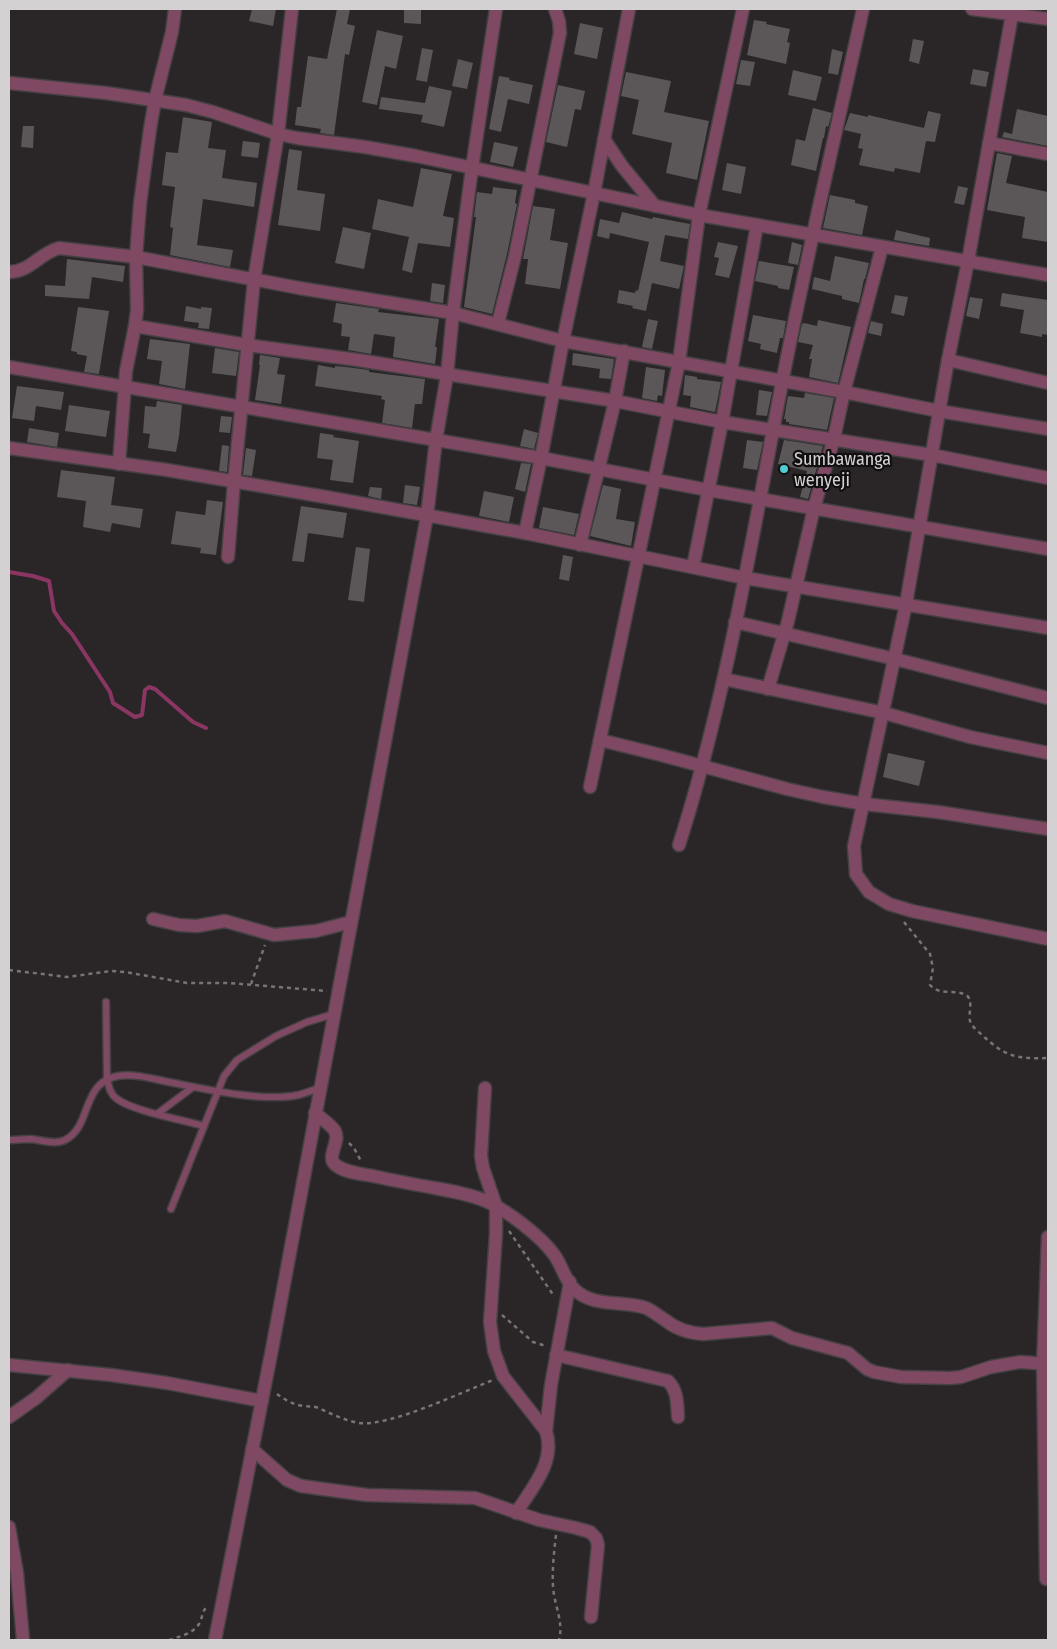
<svg xmlns="http://www.w3.org/2000/svg" width="1057" height="1649" font-family="'Fira Sans Condensed',sans-serif">
<style>
.lines{fill:none;stroke-linecap:round;stroke-linejoin:round}
.stream{stroke:#8b3662;stroke-width:4}
.building{fill:#5b5658}
.service-casing{stroke:#454143;stroke-width:9}
.minor-casing{stroke:#454143;stroke-width:15}
.tertiary-casing{stroke:#454143;stroke-width:15}
.path{stroke:#787476;stroke-width:2.5;stroke-dasharray:4 4;stroke-linecap:butt}
.service{stroke:#804963;stroke-width:6}
.minor{stroke:#804963;stroke-width:12}
.tertiary{stroke:#804963;stroke-width:12}
.poi-dot{fill:#51ccd3;stroke:#120f10;stroke-width:2}
.labels{text-anchor:middle;stroke-width:4.5;stroke-linejoin:round;paint-order:stroke}
.poi-label{font-size:18px;fill:#d4d1d2;stroke:#120f10;text-anchor:start}
</style>
<rect width="100%" height="100%" fill="#2a2628"/>
<g class="lines">
<!-- stream -->
<path class="stream" d="M9,572L33,576L49,581L54,611L62,623L72,634L110,692L113,703L135,717L142,715L145,690L149,687L155,689L193,722L206,728"/>
</g>
<!-- building -->
<g class="building">
<path d="M252,9H276L273,26L249,21Z"/>
<path d="M337,9H350L347,24L355,26L349,55L345,54L334,135L320,133L321,129L295,125L297,107H301L308,56L327,59Z"/>
<path d="M404,9H421V24L404,23Z"/>
<path d="M754,20L767,22L766,24L790,29L787,42L790,43L786,64L747,55Z"/>
<path d="M580,23L603,28L597,59L574,54Z"/>
<path d="M377,30L403,36L396,69L385,66L377,105L362,102Z"/>
<path d="M913,39L924,41L919,64L909,61Z"/>
<path d="M422,48L433,50L427,82L416,80Z"/>
<path d="M832,49L843,52L838,75L828,73Z"/>
<path d="M458,59L473,63L467,89L452,86Z"/>
<path d="M741,60L755,62L750,86L736,84Z"/>
<path d="M973,69L989,72L986,87L970,84Z"/>
<path d="M793,70L822,77L816,101L788,95Z"/>
<path d="M626,72L671,81L664,112L709,121L697,180L666,173L672,143L632,134L639,100L621,96Z"/>
<path d="M499,76L510,78L509,80L533,85L529,104L508,99L501,132L489,129Z"/>
<path d="M558,85L585,91L581,110L575,109L567,147L546,142Z"/>
<path d="M429,86L452,91L444,127L421,122L423,115L379,109L381,97L425,103Z"/>
<path d="M813,108L832,113L828,127L826,126L824,138H823L816,171L791,165L796,139L805,141Z"/>
<path d="M1017,109L1048,116V146L1002,137L1004,132L1012,134Z"/>
<path d="M928,111L941,114L935,142L926,141L920,173L895,168L894,172L859,165L863,149L858,148L861,134L844,130L850,113L868,117V115L924,128Z"/>
<path d="M183,117L212,122L208,148L226,150L222,178L257,183L254,207L203,199L197,245L233,250L230,267L170,255L173,228L170,227L175,187L162,185L166,152L178,153Z"/>
<path d="M23,126H34L33,148L21,147Z"/>
<path d="M243,141L260,143L258,158L241,156Z"/>
<path d="M494,142L518,147L513,167L490,162Z"/>
<path d="M289,149L302,151L297,190L325,194L320,231L278,225Z"/>
<path d="M997,153L1012,156L1006,183L1048,192V242L1022,238L1025,217L987,210Z"/>
<path d="M727,163L746,167L741,194L722,190Z"/>
<path d="M421,168L452,174L443,216L454,218L450,247L418,243L412,273L402,270L409,237L372,229L378,199L413,207Z"/>
<path d="M958,186L968,188L964,205L954,203Z"/>
<path d="M493,187L517,190L515,203L517,204L507,254L492,314L464,307L476,217H474L477,192L492,194Z"/>
<path d="M830,195L855,200V203L868,206L862,235L823,228Z"/>
<path d="M533,206L555,209L550,240L568,243L560,289L525,284L528,259H523Z"/>
<path d="M622,212L652,219L653,217L690,224L688,239L665,235L660,261L684,266L679,289L652,283L646,311L632,308L633,306L617,303L619,290L635,293L636,290L638,291L649,242L610,233L609,239L597,236L600,219L619,223Z"/>
<path d="M343,227L371,233L364,269L335,263Z"/>
<path d="M896,230L930,238L929,246L894,240Z"/>
<path d="M718,242L738,246L729,278L715,275L719,258L714,257Z"/>
<path d="M792,242L802,245L798,265L788,263Z"/>
<path d="M835,256L869,263L865,279H864L859,303L842,299V296L812,289L814,277L830,281Z"/>
<path d="M67,259L125,266L123,282L92,277L89,299L45,296V285L65,286Z"/>
<path d="M759,261L794,267L789,290L778,288V286L755,281Z"/>
<path d="M432,283L445,285L443,303L430,301Z"/>
<path d="M1002,293L1048,300V335L1042,334V337L1020,333L1024,310L1000,306Z"/>
<path d="M895,295L908,297L904,316L891,313Z"/>
<path d="M970,297L983,299L979,319L966,316Z"/>
<path d="M336,303L379,309L378,312L439,319L435,347H437L435,364L393,357L395,337L374,334L371,354L348,350L350,337L341,336L342,324L333,322Z"/>
<path d="M186,306L201,309V307L212,308L209,329L198,328L199,323L184,321Z"/>
<path d="M78,307L109,311L99,374L84,372L87,356L77,354V352L71,351Z"/>
<path d="M753,315L786,321L783,338H780L777,353L760,349L761,344L748,341Z"/>
<path d="M648,319L658,321L652,349L642,347Z"/>
<path d="M818,320L851,327L838,383L809,377L812,359H809L813,345L798,342L802,324L804,323L817,326Z"/>
<path d="M871,321L883,324L881,336L868,333Z"/>
<path d="M150,339L190,344L185,389L159,384L162,361L147,359Z"/>
<path d="M215,348L239,352L236,376L212,373Z"/>
<path d="M573,353L614,359L611,379L599,378L600,369L572,365Z"/>
<path d="M260,355L280,358L277,374L285,375L281,404L255,400L260,365H259Z"/>
<path d="M318,365L335,368V366L346,367L369,370V372L425,379L422,404H415L412,428L382,423L385,400L381,399L382,396L315,386Z"/>
<path d="M646,367L665,370L662,396L658,395L657,401L642,398Z"/>
<path d="M685,375L697,377V379L721,382L715,412L690,407L691,396L683,395Z"/>
<path d="M17,386L64,392L61,410L36,406L34,421L12,418Z"/>
<path d="M759,390L772,392L767,416L756,415Z"/>
<path d="M805,393L834,398L827,430L789,424V422H786V419H784L788,396L804,398Z"/>
<path d="M157,401L182,405L179,436L176,452L148,448L150,434L143,433L145,406L156,407Z"/>
<path d="M69,405L110,411L106,437L65,431Z"/>
<path d="M221,416L232,417L230,433L219,432Z"/>
<path d="M29,428L59,433L57,447L27,442Z"/>
<path d="M524,429L538,433L534,449L520,446Z"/>
<path d="M320,433L334,435L333,437L359,441L353,483L330,480L333,460L317,458Z"/>
<path d="M747,440L763,442L757,470L743,468Z"/>
<path d="M784,440L823,446L808,499L800,497L807,471L778,464Z"/>
<path d="M222,445L229,446L227,472L219,471Z"/>
<path d="M246,448L256,450L252,476L243,475Z"/>
<path d="M521,463L531,464L525,492L515,489Z"/>
<path d="M61,470L115,477L111,505L143,509L140,528L112,523L110,532L83,527L86,501L57,497Z"/>
<path d="M405,485L420,487L417,505L403,503Z"/>
<path d="M603,485L621,489L616,519L635,522L631,546L590,536Z"/>
<path d="M370,487L382,488L381,499L368,496Z"/>
<path d="M484,491L514,497L509,522L479,516Z"/>
<path d="M207,500L223,502L216,555L200,553L201,548L171,544L176,511L205,515Z"/>
<path d="M301,506L347,513L343,538L308,533L304,562L292,561Z"/>
<path d="M543,507L579,514L574,535L539,528Z"/>
<path d="M356,547L370,549L364,602L348,600Z"/>
<path d="M563,555L573,557L569,581L559,579Z"/>
<path d="M888,753L925,761L919,786L883,777Z"/>
</g>
<g class="lines">
<defs>
<g id="service">
<path d="M106,1002L107,1079C109,1087 110,1094 117,1099C133,1111 183,1120 204,1126"/>
<path d="M157,1114L193,1087"/>
<path d="M9,1140C16,1140 24,1139 31,1139C42,1140 56,1145 65,1140C92,1127 81,1082 118,1076C135,1073 157,1080 174,1083C209,1090 264,1102 298,1095C306,1093 313,1090 320,1088"/>
<path d="M171,1209L224,1076L237,1060L276,1036L307,1022L334,1014"/>
</g>
<g id="minor">
<path d="M1013,9L968,261L948,360L906,604L854,846L856,874L869,892L889,904L912,911L1048,939"/>
<path d="M9,83L106,93L186,105L213,112L278,134L297,138L365,147L416,156L699,215L743,9"/>
<path d="M604,139L622,166L655,206"/>
<path d="M989,143L1048,154"/>
<path d="M9,272C30,272 40,253 59,248L136,257L299,288L453,313L563,341L844,392L939,411L1048,429"/>
<path d="M498,323L515,256L560,33L559,21L555,9"/>
<path d="M135,326L247,345L358,360L615,401L722,422L932,455L1048,478"/>
<path d="M948,360L1048,383"/>
<path d="M9,367L541,458L708,490L1048,549"/>
<path d="M9,448L167,470L326,497L525,533L745,578L1048,628"/>
<path d="M119,464L126,371L135,326L137,310L136,257L140,204L150,129L155,100L172,32L175,9"/>
<path d="M525,533L541,458L563,341L594,193L629,9"/>
<path d="M580,545L615,401L624,351"/>
<path d="M228,557L234,482L254,280L278,134L292,9"/>
<path d="M693,567L722,422L757,225"/>
<path d="M735,622L895,659L1048,698"/>
<path d="M724,679L884,713L970,737L1048,753"/>
<path d="M768,689L788,621L814,508L834,438L844,392L882,247"/>
<path d="M600,740L661,755L787,789L823,797L864,804L938,812L1048,829"/>
<path d="M590,787L679,362L699,215L1048,275"/>
<path d="M679,845C727,694 752,538 782,383C806,258 836,133 863,9"/>
<path d="M153,919L179,925L197,926L225,921L274,935L316,931L351,922"/>
<path d="M485,1088L481,1156L483,1168L496,1206V1234L490,1322L494,1351L503,1376L546,1431C556,1462 532,1488 516,1513"/>
<path d="M315,1113C322,1119 330,1124 335,1131C341,1143 324,1158 337,1166C347,1173 362,1174 373,1176C396,1181 418,1185 440,1189C457,1192 473,1195 488,1202C509,1212 542,1237 555,1256C562,1266 565,1280 574,1289C593,1308 623,1300 646,1308C653,1311 658,1316 665,1320C676,1329 689,1333 703,1334L772,1328L792,1338L848,1353L867,1369L874,1372L901,1377L950,1378L961,1377L991,1367L1020,1362L1048,1364"/>
<path d="M556,1355L668,1381C678,1391 677,1404 678,1417"/>
<path d="M9,1365L111,1375L167,1383L262,1401"/>
<path d="M9,1417L36,1398L68,1370"/>
<path d="M546,1431L551,1385L570,1282"/>
<path d="M252,1449L287,1480L301,1486L367,1495L475,1498L539,1520L576,1528L590,1532L596,1538L598,1545L591,1617"/>
<path d="M9,1527L17,1573L23,1640"/>
<path d="M1046,1579L1043,1364L1048,1237"/>
</g>
<g id="tertiary">
<path d="M972,9L1048,19"/>
<path d="M215,1640L272,1349L427,516L436,440L447,375L453,313L472,168L496,9"/>
</g>
</defs>
<!-- service casing -->
<use href="#service" class="service-casing"/>
<!-- minor casing -->
<use href="#minor" class="minor-casing"/>
<!-- tertiary casing -->
<use href="#tertiary" class="tertiary-casing"/>
<!-- path -->
<g class="path">
<path d="M904,922L930,954L933,968L930,985C940,996 955,989 966,995C974,1000 968,1013 970,1021C972,1027 978,1031 982,1035C1006,1057 1016,1059 1048,1058"/>
<path d="M9,970L67,977L111,971L125,972L187,983H229L327,991"/>
<path d="M251,984L265,945"/>
<path d="M349,1143L354,1148L361,1161"/>
<path d="M509,1231L554,1296"/>
<path d="M502,1315L533,1342L546,1346"/>
<path d="M277,1394C285,1400 294,1405 304,1406C309,1407 312,1406 316,1407C330,1413 343,1420 359,1423C389,1427 462,1392 493,1380"/>
<path d="M556,1535C554,1552 552,1570 553,1586C554,1605 564,1622 559,1640"/>
<path d="M169,1640C178,1637 193,1634 199,1624C203,1618 201,1611 208,1606"/>
</g>
<!-- service -->
<use href="#service" class="service"/>
<!-- minor -->
<use href="#minor" class="minor"/>
<!-- tertiary -->
<use href="#tertiary" class="tertiary"/>
</g>
<!-- markers -->
<circle class="poi-dot" cx="784" cy="469" r="5"/>
<g class="labels">
<!-- poi labels -->
<g class="poi-label">
<text x="794" y="465">Sumbawanga<tspan x="794" dy="21">wenyeji</tspan></text>
</g>
</g>
<!-- border -->
<rect width="1057" height="1649" fill="none" stroke="#d4d1d2" stroke-width="20"/>
</svg>
